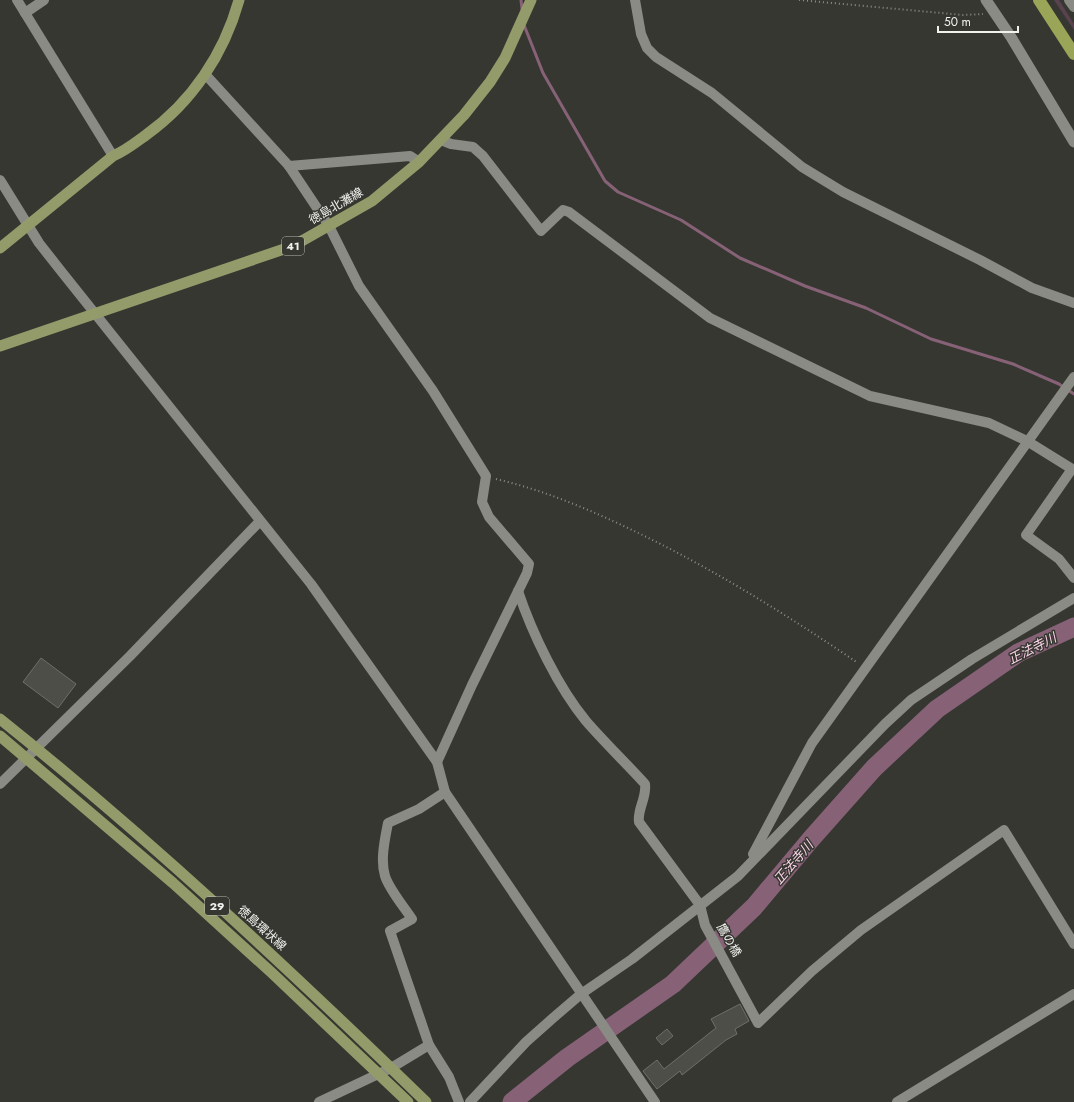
<svg xmlns="http://www.w3.org/2000/svg" width="1074" height="1102" font-family="Jost,'Noto Sans JP',sans-serif">
<style>
.green{fill:#5a414f}
.lines{fill:none;stroke-linecap:round;stroke-linejoin:round}
.stream{stroke:#876277;stroke-width:3}
.river{stroke:#876277;stroke-width:19}
.building{fill:#4c4e47;stroke:#6e6f68}
.path{stroke:#8d8e89;stroke-width:2;stroke-dasharray:1 3;stroke-linecap:butt}
.minor{stroke:#8a8b84;stroke-width:10}
.tertiary{stroke:#8a8b84;stroke-width:11}
.primary{stroke:#949b6a;stroke-width:11}
.motorway{stroke:#9ba558;stroke-width:12}
.labels{text-anchor:middle;stroke-width:3;stroke-linejoin:round;paint-order:stroke}
.shield{fill:#363731;stroke:#b9bab5;stroke-width:1}
.shield-label{font-size:11px;font-weight:bold;fill:#f1f2ee}
.street-label{font-size:12px;fill:#f1f2ee;stroke:#363731}
.water-label{font-size:13px;font-style:italic;fill:#fdd5eb;stroke:#363731}
</style>
<rect width="100%" height="100%" fill="#363731"/>
<!-- green -->
<path class="green" d="M1054,0H1059L1074,24V30Z"/>
<g class="lines">
<!-- stream -->
<g class="stream">
<path d="M521,0L522,9"/>
<path d="M524,25L543,73L605,181L618,192L681,220L740,258L805,286L866,308L931,339L1013,364L1059,384L1074,394"/>
</g>
<!-- river -->
<path class="river" d="M512,1102L567,1058L673,984L754,907L811,839L874,768L937,709L1018,653L1074,627"/>
</g>
<!-- building -->
<g class="building">
<path d="M41,658L76,684L58,708L23,682Z"/>
<path d="M740,1004L749,1021L735,1029L737,1034L726,1040L682,1075L680,1071L657,1089L643,1071L657,1060L664,1069L716,1028L711,1019Z"/>
<path d="M667,1029L673,1036L662,1045L656,1038Z"/>
</g>
<g class="lines">
<!-- path -->
<g class="path">
<path d="M799,0L963,15L983,14"/>
<path d="M496,479C543,490 586,508 630,529C710,567 784,613 858,663"/>
</g>
<!-- minor -->
<g class="minor">
<path d="M17,0L113,156"/>
<path d="M635,0L641,34L647,48L656,57L712,93L802,167L843,192L980,260L1032,288L1074,303"/>
<path d="M1069,0L1074,7"/>
<path d="M25,13L44,0"/>
<path d="M205,74L289,166L329,226L359,286L433,391L486,476L482,502L489,517L529,564L527,573L472,685L437,762"/>
<path d="M441,140L451,144L473,147L483,156L541,231L563,210L569,212L710,318L870,396L989,423L1027,441L1072,469L1026,535L1059,559L1074,578"/>
<path d="M289,166L410,156L419,162"/>
<path d="M0,180L39,243L61,271L311,584L437,762L445,792L655,1102"/>
<path d="M518,591C532,633 558,687 586,721C605,743 626,763 645,784C647,798 637,809 639,822L700,905L705,925L758,1023L812,971L861,930L1004,830L1074,944"/>
<path d="M0,784L130,656L260,521"/>
<path d="M445,792L419,809L388,823C385,839 380,860 385,876C389,889 404,907 412,919L390,931L429,1045L449,1077L459,1102"/>
<path d="M753,854L812,743L1074,377"/>
<path d="M319,1102L391,1068L429,1045"/>
<path d="M470,1102L526,1042L553,1018L581,994L632,959L738,876L885,724L911,700L972,659L1074,598"/>
<path d="M897,1102L1074,994"/>
</g>
<!-- tertiary -->
<path class="tertiary" d="M986,0L1011,37L1074,142"/>
<!-- primary -->
<g class="primary">
<path d="M0,248L113,156C125,151 135,143 146,135C192,102 224,54 239,0"/>
<path d="M0,346L293,246L372,201L419,162L464,115L490,82L505,58L531,0"/>
<path d="M0,719C149,838 289,969 426,1102"/>
<path d="M0,736L173,883L272,973L408,1102"/>
</g>
<!-- motorway -->
<path class="motorway" d="M1039,0L1074,54"/>
</g>
<g class="labels">
<!-- shield labels -->
<g class="shield">
<rect x="282" y="237" width="22" height="18" rx="3"/>
<rect x="205" y="897" width="24" height="18" rx="3"/>
</g>
<g class="shield-label">
<text x="293" y="250">41</text>
<text x="217" y="910">29</text>
</g>
<!-- street labels -->
<g class="street-label">
<text transform="translate(336 206) rotate(-30)" y="4">徳島北灘線</text>
<text transform="translate(262 928) rotate(42)" y="4">徳島環状線</text>
<text transform="translate(729 940) rotate(60)" y="4">鷹の橋</text>
</g>
<!-- water labels -->
<g class="water-label">
<text transform="translate(1032 648) rotate(-27)" y="5">正法寺川</text>
<text transform="translate(793 862) rotate(-49)" y="5">正法寺川</text>
</g>
</g>
<!-- scale -->
<path d="M938 26v6h80v-6" fill="none" stroke="#f1f2ee" stroke-width="2"/>
<text x="944" y="26" font-size="12" fill="#f1f2ee" stroke="#363731" stroke-width="3" paint-order="stroke">50 m</text>
</svg>
